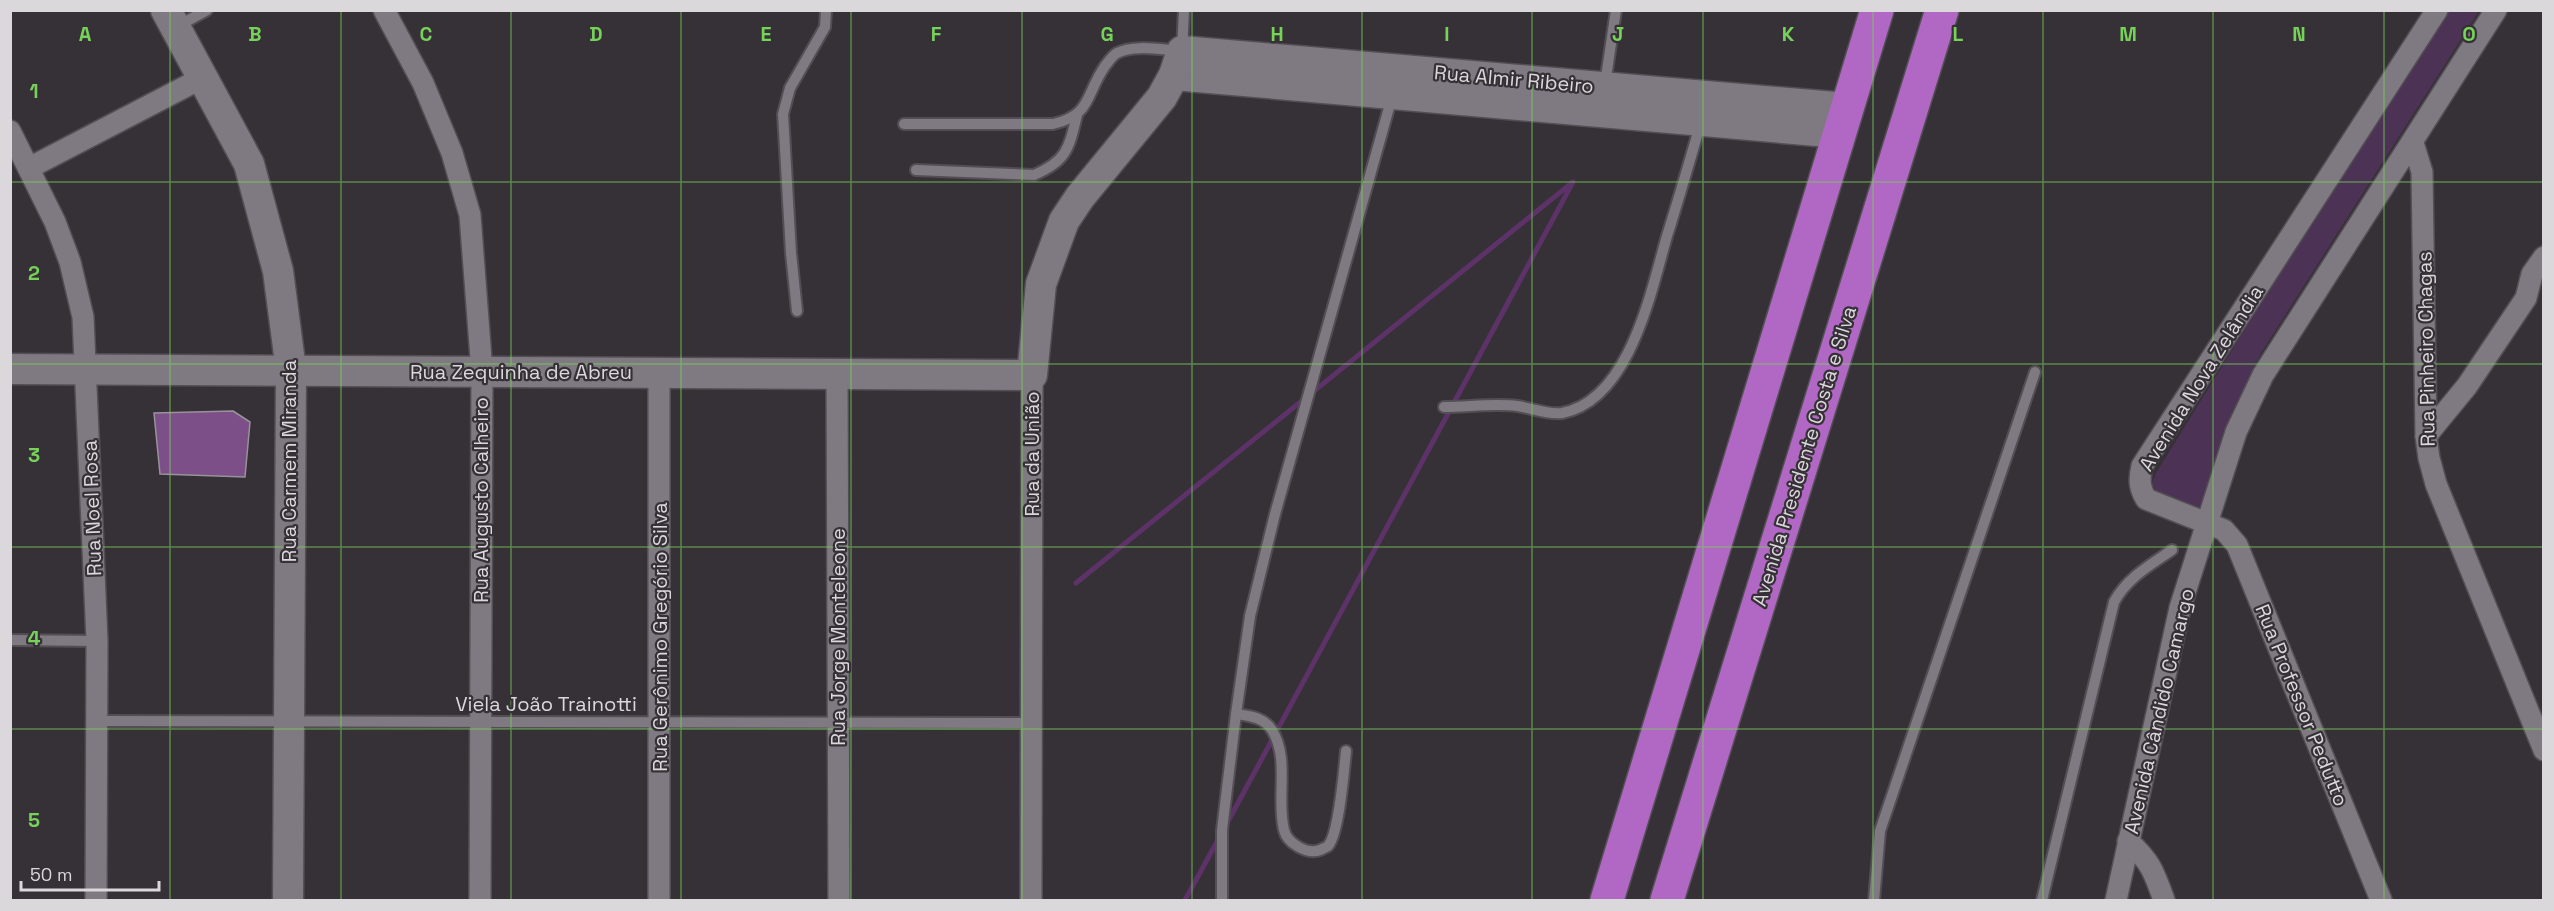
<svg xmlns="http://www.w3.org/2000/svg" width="2554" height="911" font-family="'Space Grotesk',sans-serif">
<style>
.green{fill:#4c3254}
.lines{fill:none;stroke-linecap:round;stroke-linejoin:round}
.stream{stroke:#5d3269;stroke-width:5}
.building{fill:#7c4f88;stroke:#98929a;stroke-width:1.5}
.lane-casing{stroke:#524e54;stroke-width:14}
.street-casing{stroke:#524e54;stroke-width:24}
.secondary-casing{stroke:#524e54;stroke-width:33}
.highway-casing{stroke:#524e54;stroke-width:36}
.lane{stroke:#7f7981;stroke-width:10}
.street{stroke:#7f7981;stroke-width:21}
.secondary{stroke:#7f7981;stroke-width:30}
.highway{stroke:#b068c4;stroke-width:33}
.grid{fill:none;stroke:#77d259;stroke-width:1.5;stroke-opacity:0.55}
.labels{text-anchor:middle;stroke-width:4.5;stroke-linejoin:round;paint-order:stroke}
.street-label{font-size:20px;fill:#dbd8dc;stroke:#363137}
.grid-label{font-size:20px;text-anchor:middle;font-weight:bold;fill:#77d259;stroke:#363137;stroke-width:4.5;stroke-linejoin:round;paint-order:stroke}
</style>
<rect width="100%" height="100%" fill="#363137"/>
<!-- green -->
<path class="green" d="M2446,11H2479L2261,353L2232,413L2199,512L2156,491L2152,484L2156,473L2328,195Z"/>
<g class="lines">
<!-- stream -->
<g class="stream">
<path d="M1076,583L1573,182L1225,827"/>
<path d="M1185,900L1219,838"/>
</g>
</g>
<!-- building -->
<path class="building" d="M233,411L250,422L245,477L160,474L154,413Z"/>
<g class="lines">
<defs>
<g id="lane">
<path d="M178,26L207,10"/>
<path d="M1605,84L1616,10"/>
<path d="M904,124H1053C1092,115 1085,95 1105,66C1109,61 1112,56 1117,53C1134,44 1163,50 1182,51L1184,10"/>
<path d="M916,170L1034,175C1067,161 1069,148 1077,115"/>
<path d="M797,311L791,253L783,114L790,88L825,27L826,10"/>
<path d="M1444,407C1468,407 1494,403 1517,406C1532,408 1547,415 1562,413C1630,400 1651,291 1667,236C1679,198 1690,160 1701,122"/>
<path d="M10,640L97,641"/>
<path d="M1236,714C1249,716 1264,717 1272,730C1290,759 1276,798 1284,830C1287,843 1307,855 1320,850C1322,849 1327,847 1328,846C1339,834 1344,770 1346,751"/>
<path d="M95,721L1032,723"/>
<path d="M1222,900V830L1236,714L1250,616L1275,514L1392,97"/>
<path d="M1874,900L1880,831L2035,372"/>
<path d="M2042,900L2114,602C2127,578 2150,565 2172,550"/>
</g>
<g id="street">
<path d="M384,10L423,83L452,153L470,215L482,372L480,900"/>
<path d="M10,131L55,222L70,262L83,317L97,641L96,900"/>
<path d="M2413,143L2422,172L2426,436L2429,458L2436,484L2544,750"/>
<path d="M29,168L202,78"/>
<path d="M837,374L839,900"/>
<path d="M2426,436L2467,386L2526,298L2532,274L2544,257"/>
<path d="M2128,841C2151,862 2154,872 2164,900"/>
<path d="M659,900V373"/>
<path d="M1031,900L1032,375"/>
<path d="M2116,900L2180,608L2236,432L2263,375L2496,10"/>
<path d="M2381,900L2237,545L2224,530L2146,499C2139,487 2139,479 2142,466L2437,10"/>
</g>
<g id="secondary">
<path d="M166,10L249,164L278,271L291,370L288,900"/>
<path d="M1174,75L1840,133"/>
<path d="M10,369L1032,375L1041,284L1064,221L1080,197L1162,97L1174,75L1182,51L1847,108"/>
</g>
<g id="highway">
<path d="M1607,900L1877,10"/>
<path d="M1667,900L1942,10"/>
</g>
</defs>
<!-- lane casing -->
<use href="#lane" class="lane-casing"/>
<!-- street casing -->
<use href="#street" class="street-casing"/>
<!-- secondary casing -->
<use href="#secondary" class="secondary-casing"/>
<!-- highway casing -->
<use href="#highway" class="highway-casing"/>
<!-- lane -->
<use href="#lane" class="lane"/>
<!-- street -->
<use href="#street" class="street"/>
<!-- secondary -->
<use href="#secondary" class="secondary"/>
<!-- highway -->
<use href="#highway" class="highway"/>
</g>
<!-- grid -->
<path class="grid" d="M170,10V900M341,10V900M511,10V900M681,10V900M851,10V900M1022,10V900M1192,10V900M1362,10V900M1532,10V900M1703,10V900M1873,10V900M2043,10V900M2213,10V900M2384,10V900M10,182H2544M10,364H2544M10,547H2544M10,729H2544"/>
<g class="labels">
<!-- street labels -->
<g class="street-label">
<text transform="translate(1514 79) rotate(5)" y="7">Rua Almir Ribeiro</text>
<text transform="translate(2426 349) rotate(-91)" y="7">Rua Pinheiro Chagas</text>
<text x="521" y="379">Rua Zequinha de Abreu</text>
<text transform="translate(2201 378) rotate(-58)" y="7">Avenida Nova Zelândia</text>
<text transform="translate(1032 454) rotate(-90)" y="7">Rua da União</text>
<text transform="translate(1804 456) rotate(-73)" y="7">Avenida Presidente Costa e Silva</text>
<text transform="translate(289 461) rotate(-90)" y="7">Rua Carmem Miranda</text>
<text transform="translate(481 500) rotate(-90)" y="7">Rua Augusto Calheiro</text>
<text transform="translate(92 508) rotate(-92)" y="7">Rua Noel Rosa</text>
<text transform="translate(660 637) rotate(-90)" y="7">Rua Gerônimo Gregório Silva</text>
<text transform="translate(838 637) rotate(-90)" y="7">Rua Jorge Monteleone</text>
<text x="546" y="711">Viela João Trainotti</text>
<text transform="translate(2302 705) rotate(68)" y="7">Rua Professor Pedutto</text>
<text transform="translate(2159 711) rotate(-77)" y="7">Avenida Cândido Camargo</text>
</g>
</g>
<g class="grid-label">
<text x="85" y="41">A</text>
<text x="255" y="41">B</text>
<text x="426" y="41">C</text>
<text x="596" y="41">D</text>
<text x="766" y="41">E</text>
<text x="936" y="41">F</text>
<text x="1107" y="41">G</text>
<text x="1277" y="41">H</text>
<text x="1447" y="41">I</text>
<text x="1618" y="41">J</text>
<text x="1788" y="41">K</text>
<text x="1958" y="41">L</text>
<text x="2128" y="41">M</text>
<text x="2299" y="41">N</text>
<text x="2469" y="41">O</text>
<text x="34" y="98">1</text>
<text x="34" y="280">2</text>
<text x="34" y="462">3</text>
<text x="34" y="645">4</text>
<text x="34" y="827">5</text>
</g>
<!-- border -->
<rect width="2554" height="911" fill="none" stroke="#dbd8dc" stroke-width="24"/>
<!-- scale -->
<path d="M21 881v9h138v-9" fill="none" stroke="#dbd8dc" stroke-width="3"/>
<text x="30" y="881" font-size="18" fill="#dbd8dc" stroke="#363137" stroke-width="4.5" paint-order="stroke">50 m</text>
</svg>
